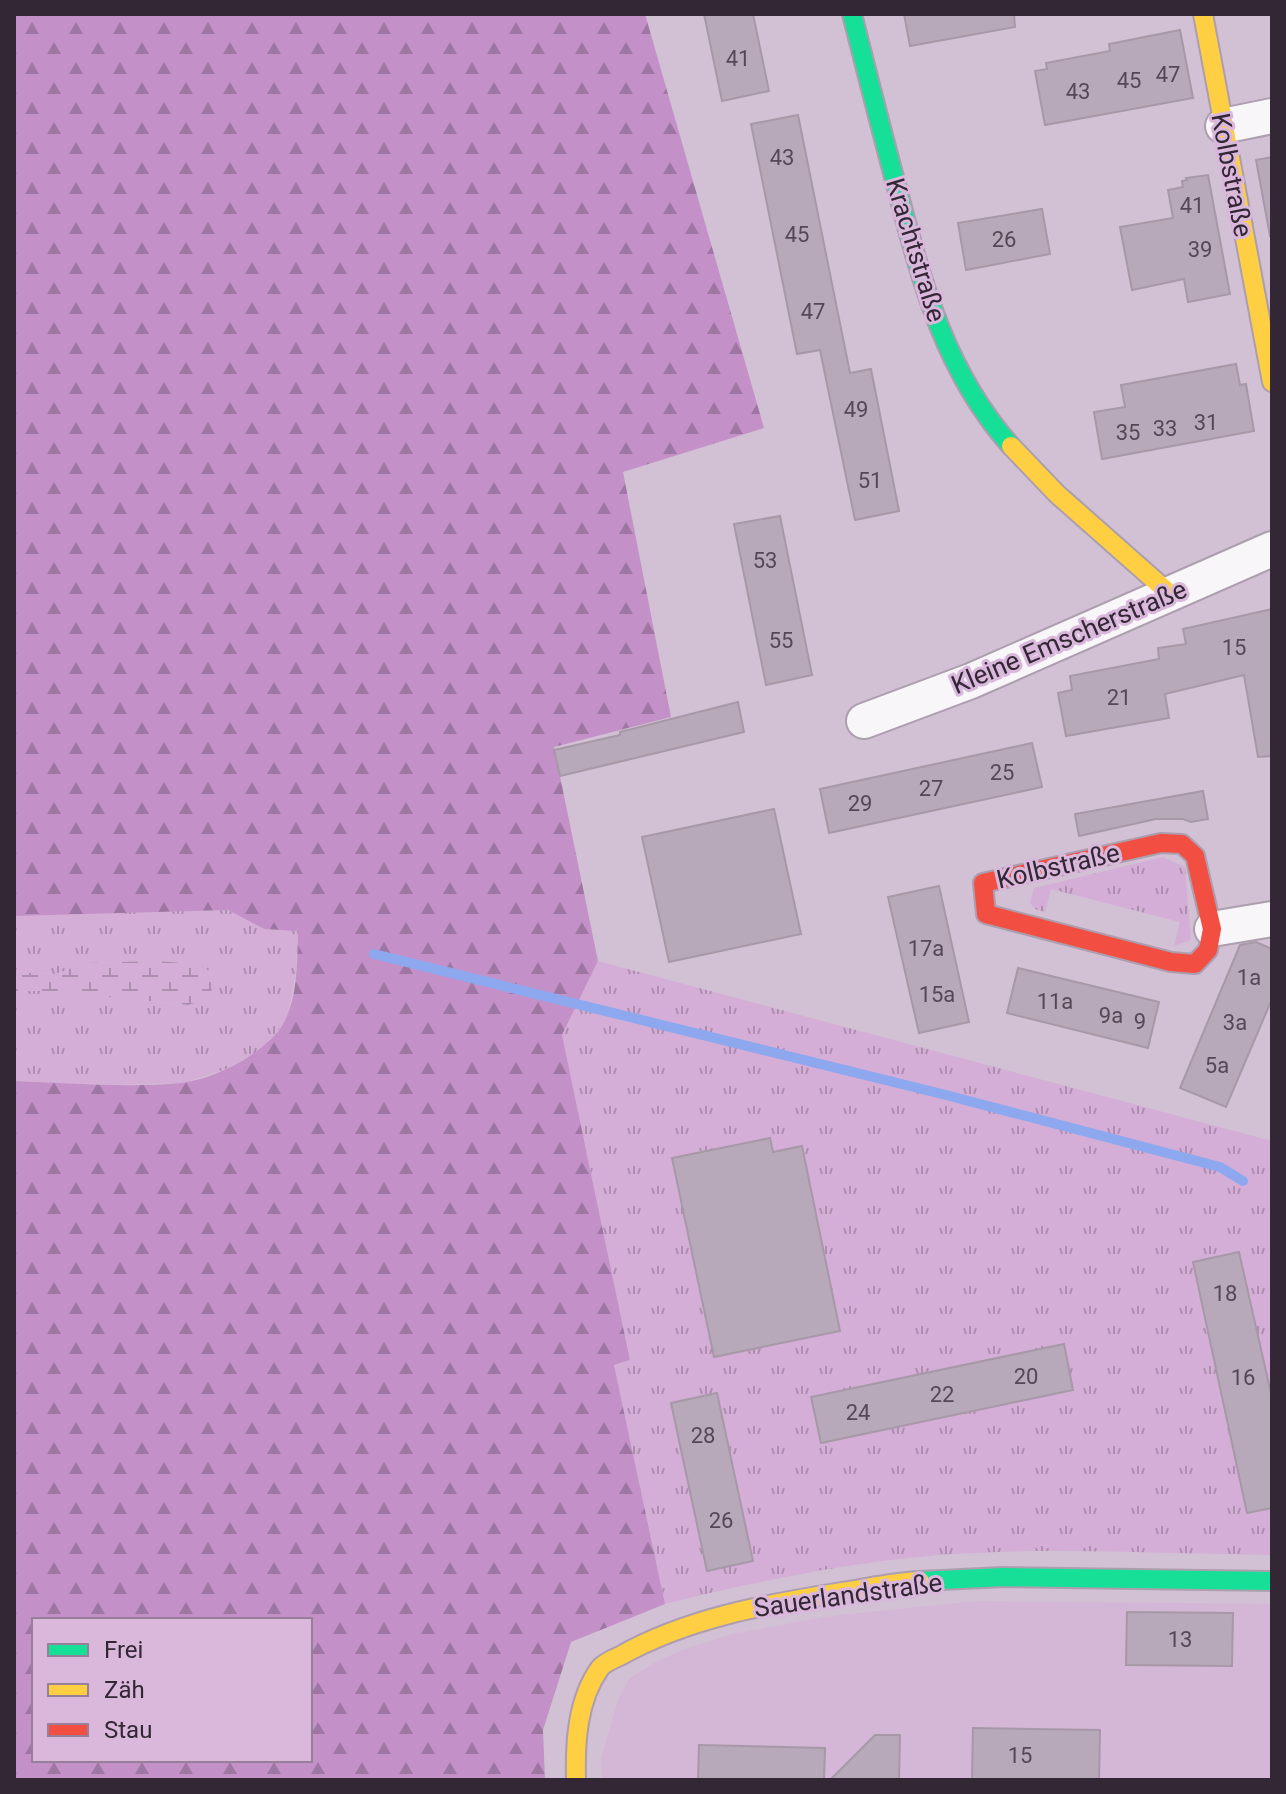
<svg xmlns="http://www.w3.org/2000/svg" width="1286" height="1794" font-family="Roboto,sans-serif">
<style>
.built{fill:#d4b6d6}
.grass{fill:url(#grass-tufts)}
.forest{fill:url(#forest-firs);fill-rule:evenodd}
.wetland{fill:url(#wetland-marsh)}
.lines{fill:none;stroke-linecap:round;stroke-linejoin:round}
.stream{stroke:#8da8ef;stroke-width:10}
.building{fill:#b8a9ba;stroke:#a798a8;stroke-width:2}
.street-casing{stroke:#ac9eae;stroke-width:38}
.fast-casing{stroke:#ac9eae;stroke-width:22}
.slow-casing{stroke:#ac9eae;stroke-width:22}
.jam-casing{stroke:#ac9eae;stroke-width:22}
.street{stroke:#f8f6f9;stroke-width:34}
.fast{stroke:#16e098;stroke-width:18}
.slow{stroke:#ffcf43;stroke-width:18}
.jam{stroke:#f24e42;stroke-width:18}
.labels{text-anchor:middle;stroke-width:6;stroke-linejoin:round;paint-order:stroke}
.number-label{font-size:22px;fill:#554856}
.street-label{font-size:26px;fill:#342735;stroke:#d9b8dc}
</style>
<defs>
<pattern id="grass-tufts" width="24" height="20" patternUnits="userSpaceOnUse" patternTransform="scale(2)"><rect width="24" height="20" fill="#d4aed7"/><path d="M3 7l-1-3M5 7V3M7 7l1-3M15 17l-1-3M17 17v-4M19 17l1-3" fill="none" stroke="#ad8eaf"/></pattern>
<pattern id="forest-firs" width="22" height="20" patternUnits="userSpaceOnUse" patternTransform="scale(2)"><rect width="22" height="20" fill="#c391c8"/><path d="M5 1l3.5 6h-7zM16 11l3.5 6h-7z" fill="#9f76a3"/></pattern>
<pattern id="wetland-marsh" width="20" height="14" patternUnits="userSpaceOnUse" patternTransform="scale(2)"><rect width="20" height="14" fill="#d4aed7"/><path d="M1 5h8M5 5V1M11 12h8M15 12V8" fill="none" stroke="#ad8eaf"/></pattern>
</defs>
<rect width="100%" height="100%" fill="#d2c0d4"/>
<!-- built -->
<path class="built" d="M977,1601L1272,1604V1780H602L601,1759L618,1700L629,1679L652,1664L682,1650L732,1634L831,1616Z"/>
<!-- grass -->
<g class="grass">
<path d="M1163,857L1185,867L1191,940L1174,946L1180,922L1051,889L1045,912L1035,909L1030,903L1034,888Z"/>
<path d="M228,910L264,929L298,930L296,972L287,1019L264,1048L226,1069L184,1083L110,1085L14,1081V991H50L188,1005L199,964L156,961L85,963L56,974L14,972V912Z"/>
<path d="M598,961L1272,1141V1555C1180,1554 1088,1549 997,1552C884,1555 774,1577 665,1604L614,1365L630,1359L562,1035Z"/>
</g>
<!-- forest -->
<path class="forest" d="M14,14H645L764,428L623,472L671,717L554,747L598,961L562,1035L630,1360L614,1365L665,1604L571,1642L543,1730L545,1780H14V1081C69,1083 126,1088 181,1083C216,1079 274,1050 287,1016C298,990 297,959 298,931L264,929L228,910L14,916ZM34,1620H310V1760H34Z"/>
<!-- wetland -->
<path class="wetland" d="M156,961L199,964L214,975L213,987L207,999L188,1005L50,991H14V972L56,974L85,963Z"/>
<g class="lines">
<!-- stream -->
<path class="stream" d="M374,954L942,1094L1220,1167L1243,1181"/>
</g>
<!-- building -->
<g class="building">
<path d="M704,14H753L769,91L722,101Z"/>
<path d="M904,14H1014L1015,27L910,46Z"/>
<path d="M1180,30L1193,98L1045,125L1035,71L1047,69L1046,63L1110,51L1109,44Z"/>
<path d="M798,115L850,373L871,369L899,511L855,520L820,350L797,354L751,124Z"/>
<path d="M1272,157V236H1270L1256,160Z"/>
<path d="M1208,175L1230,294L1188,302L1184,279L1132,290L1120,227L1173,218L1168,190L1183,187L1182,181L1187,180L1186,178Z"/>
<path d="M1042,209L1050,254L966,270L958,223Z"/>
<path d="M1236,364L1240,385L1246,384L1254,431L1102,459L1094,412L1125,407L1121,385Z"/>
<path d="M780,516L812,675L766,685L734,524Z"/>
<path d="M1272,609V756L1258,757L1244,675L1165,694L1169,718L1066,736L1058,693L1072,690L1070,676L1159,659L1158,648L1186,644L1183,629Z"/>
<path d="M738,702L744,732L560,776L554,750L620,735V732Z"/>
<path d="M1032,743L1042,787L829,833L820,789Z"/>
<path d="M1203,791L1208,819L1191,822L1183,819H1156L1079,836L1075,814Z"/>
<path d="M774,809L801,934L669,962L642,837Z"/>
<path d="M939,886L969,1022L919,1033L888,897Z"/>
<path d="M1256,942L1272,949V999L1226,1107L1180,1088L1240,945Z"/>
<path d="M1018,968L1159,1002L1148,1048L1007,1013Z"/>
<path d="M770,1138L773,1152L802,1146L840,1331L714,1357L672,1158Z"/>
<path d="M1239,1252L1272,1398V1508L1247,1513L1193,1262Z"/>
<path d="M1064,1344L1073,1390L821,1443L811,1397Z"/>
<path d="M717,1393L753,1561L707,1571L671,1403Z"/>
<path d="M1127,1612L1233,1613L1232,1666L1126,1665Z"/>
<path d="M973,1728L1100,1730L1099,1780H972Z"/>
<path d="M875,1735H900L899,1780H830Z"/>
<path d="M699,1745L825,1748L824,1780H698Z"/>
</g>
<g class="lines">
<defs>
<g id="street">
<path d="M1223,126L1272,116"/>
<path d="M864,721L971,681L1272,549"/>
<path d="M1212,929L1272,919"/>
</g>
<g id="fast">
<path d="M852,14C867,73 882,133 898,192C922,284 946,373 1011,446"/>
<path d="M920,1581L1003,1577L1272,1581"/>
</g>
<g id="slow">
<path d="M1203,14L1272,382"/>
<path d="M1011,446L1057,494L1169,593"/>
<path d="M576,1780C575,1743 577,1700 600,1668C604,1663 613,1659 620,1656C687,1618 767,1604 842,1592C868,1588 894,1582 920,1581"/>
</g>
<path id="jam" d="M1161,843L1182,844L1195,856L1212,929L1208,950L1195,964L1171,962L986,914L983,883Z"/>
</defs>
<!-- street casing -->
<use href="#street" class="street-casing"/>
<!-- fast casing -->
<use href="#fast" class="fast-casing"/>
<!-- slow casing -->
<use href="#slow" class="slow-casing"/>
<!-- jam casing -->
<use href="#jam" class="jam-casing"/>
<!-- street -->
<use href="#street" class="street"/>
<!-- fast -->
<use href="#fast" class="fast"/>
<!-- slow -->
<use href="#slow" class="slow"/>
<!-- jam -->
<use href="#jam" class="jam"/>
</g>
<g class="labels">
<!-- number labels -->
<g class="number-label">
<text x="738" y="66">41</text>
<text x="1168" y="82">47</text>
<text x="1129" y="88">45</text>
<text x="1078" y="99">43</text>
<text x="782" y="165">43</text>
<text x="1192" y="213">41</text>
<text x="797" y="242">45</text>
<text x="1004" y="247">26</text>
<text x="1200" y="257">39</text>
<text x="813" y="319">47</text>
<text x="856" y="417">49</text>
<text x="1206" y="430">31</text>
<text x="1165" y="436">33</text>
<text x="1128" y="440">35</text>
<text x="870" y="488">51</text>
<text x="765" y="568">53</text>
<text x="781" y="648">55</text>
<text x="1234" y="655">15</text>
<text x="1119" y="705">21</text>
<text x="1002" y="780">25</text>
<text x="931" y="796">27</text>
<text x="860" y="811">29</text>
<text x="926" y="956">17a</text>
<text x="1249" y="985">1a</text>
<text x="937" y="1002">15a</text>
<text x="1055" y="1009">11a</text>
<text x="1111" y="1023">9a</text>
<text x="1140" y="1029">9</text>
<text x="1235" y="1030">3a</text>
<text x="1217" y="1073">5a</text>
<text x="1225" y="1301">18</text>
<text x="1026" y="1384">20</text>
<text x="1243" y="1385">16</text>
<text x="942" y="1402">22</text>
<text x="858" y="1420">24</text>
<text x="703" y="1443">28</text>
<text x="721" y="1528">26</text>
<text x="1180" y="1647">13</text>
<text x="1020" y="1763">15</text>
</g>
<!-- street labels -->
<g class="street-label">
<text transform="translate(1232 175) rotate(79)" y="9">Kolbstraße</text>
<text transform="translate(916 250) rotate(73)" y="9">Krachtstraße</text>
<text transform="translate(1069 637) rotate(-23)" y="9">Kleine Emscherstraße</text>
<text transform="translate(1058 866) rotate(-13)" y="9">Kolbstraße</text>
<text transform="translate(848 1595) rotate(-8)" y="9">Sauerlandstraße</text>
</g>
</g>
<!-- border -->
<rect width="1286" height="1794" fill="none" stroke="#342735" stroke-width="32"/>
<!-- legend -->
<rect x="32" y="1618" width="280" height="144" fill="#d9b8dc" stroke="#977e99" stroke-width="2"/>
<rect x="48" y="1644" width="40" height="12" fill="#16e098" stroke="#977e99" stroke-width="2"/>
<text x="104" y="1658" font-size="24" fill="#342735">Frei</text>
<rect x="48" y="1684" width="40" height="12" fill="#ffcf43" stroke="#977e99" stroke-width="2"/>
<text x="104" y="1698" font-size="24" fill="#342735">Zäh</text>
<rect x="48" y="1724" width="40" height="12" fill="#f24e42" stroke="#977e99" stroke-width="2"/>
<text x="104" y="1738" font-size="24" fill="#342735">Stau</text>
</svg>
